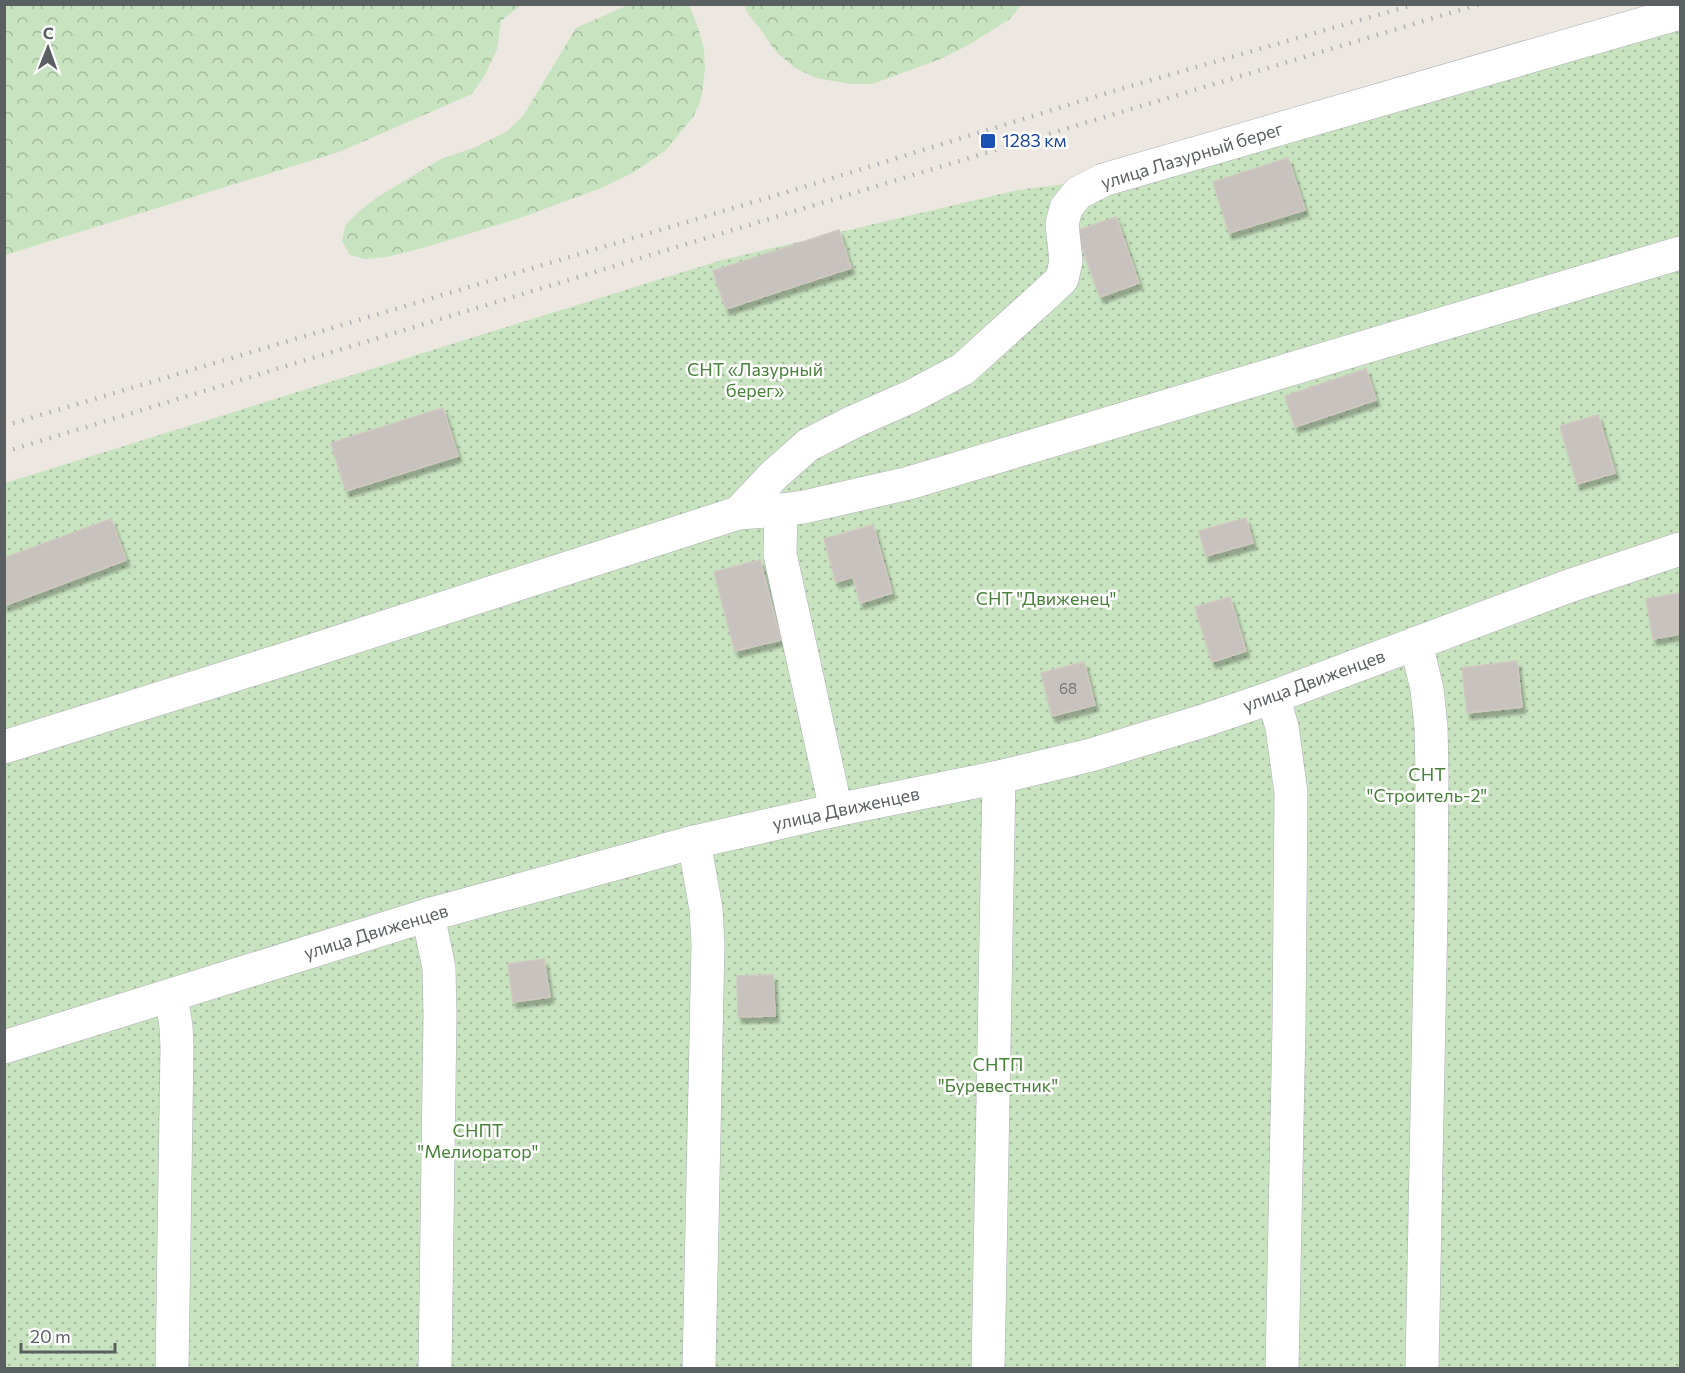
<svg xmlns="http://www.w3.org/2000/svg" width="1685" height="1373" font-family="Commissioner,sans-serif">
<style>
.forest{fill:url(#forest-crowns)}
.garden{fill:url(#garden-dots)}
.building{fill:#c8c2bf;stroke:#d0c7c0;stroke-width:1.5;filter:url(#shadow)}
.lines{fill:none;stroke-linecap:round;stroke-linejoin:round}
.minor-casing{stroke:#adb1b4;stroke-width:34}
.minor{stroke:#fff;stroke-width:33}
.rail{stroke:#b0b1b2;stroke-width:4.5;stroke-dasharray:1.5 8;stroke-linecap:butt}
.transit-dot{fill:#1a4fb4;stroke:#fff;stroke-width:2}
.labels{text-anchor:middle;stroke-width:5;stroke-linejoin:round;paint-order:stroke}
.number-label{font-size:15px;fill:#767879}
.transit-label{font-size:18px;fill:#164399;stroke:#fff;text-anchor:start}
.street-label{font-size:18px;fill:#5a5f62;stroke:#fff}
.park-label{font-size:18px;fill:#478238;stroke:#fff}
</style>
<defs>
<pattern id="forest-crowns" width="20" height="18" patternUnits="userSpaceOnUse" patternTransform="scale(1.5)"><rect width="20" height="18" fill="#c8e3bf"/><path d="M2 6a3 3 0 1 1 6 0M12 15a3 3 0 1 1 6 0" fill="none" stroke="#a5bb9f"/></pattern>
<pattern id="garden-dots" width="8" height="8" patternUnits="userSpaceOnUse" patternTransform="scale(1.5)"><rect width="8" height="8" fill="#c8e3bf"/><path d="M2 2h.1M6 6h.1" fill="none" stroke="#a5bb9f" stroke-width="1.8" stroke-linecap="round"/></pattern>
<filter id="shadow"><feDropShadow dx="3.5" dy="6" stdDeviation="1.5" flood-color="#0004"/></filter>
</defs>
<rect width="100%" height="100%" fill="#ece7e1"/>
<!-- forest -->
<g class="forest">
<path d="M5,4H521V5L501,21L497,49L485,75L472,94L339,152L5,255Z"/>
<path d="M628,5H689L698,27L704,49L705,69L703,86L700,103L693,117L665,151L634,172L601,188L520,218L426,247L387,257L365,259L350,255L342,241L345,226L357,213L376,198L441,159L476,147L506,132L523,116L576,28Z"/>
<path d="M744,5H1021L1010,19L968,45L943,58L872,84H851L816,78L795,68L776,52L761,30L748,14Z"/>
</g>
<!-- garden -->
<path class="garden" d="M1680,15V1368H5V483L722,260L1018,190L1136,175Z"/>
<!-- building -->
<g class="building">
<path d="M1288,158L1305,210L1229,233L1213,182Z"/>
<path d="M1116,217L1139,283L1100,297L1076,231Z"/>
<path d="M839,230L851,268L726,309L713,271Z"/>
<path d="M1366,369L1376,400L1295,427L1285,396Z"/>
<path d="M443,408L458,456L346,491L331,443Z"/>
<path d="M1598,415L1615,473L1577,484L1560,426Z"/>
<path d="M1246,518L1253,543L1206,556L1199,531Z"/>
<path d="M111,519L126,560L4,606V558Z"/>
<path d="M873,525L892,593L860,603L853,577L836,582L824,539Z"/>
<path d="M760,560L781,640L735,651L714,572Z"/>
<path d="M1680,593V634L1653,639L1646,599Z"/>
<path d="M1230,597L1246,651L1212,662L1195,607Z"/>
<path d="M1517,661L1522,707L1467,713L1462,668Z"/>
<path d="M1084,662L1095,705L1052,716L1041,673Z"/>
<path d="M544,959L550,997L513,1002L508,964Z"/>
<path d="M773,975L775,1016L738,1017L737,976Z"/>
</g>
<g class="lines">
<defs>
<g id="minor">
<path d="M781,510L780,554L836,810"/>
<path d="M738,513L774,475L808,445L853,422L912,396L963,369L1047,293L1062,279L1066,261L1062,224L1066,208L1078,193L1103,180L1680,13"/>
<path d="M1416,643L1427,689L1431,727L1432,772L1431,912L1422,1368"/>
<path d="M1273,697L1282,727L1291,793L1289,1024L1282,1368"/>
<path d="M4,747L292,657L738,513L781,510L804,507L909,483L1680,253"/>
<path d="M694,842L706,909L708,944L699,1368"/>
<path d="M428,915L439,968L440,1015L435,1368"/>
<path d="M171,996L176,1026L177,1048L172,1368"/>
<path d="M4,1047L428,915L694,842L836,810L999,777L1091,755L1203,721L1273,697L1569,586L1680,549"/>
<path d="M988,1368L999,777"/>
</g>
</defs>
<!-- minor casing -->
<use href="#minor" class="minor-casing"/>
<!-- minor -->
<use href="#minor" class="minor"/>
<!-- rail -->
<g class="rail">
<path d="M4,426L797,189L1120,89L1416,4"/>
<path d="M4,452L992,151L1480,4"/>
</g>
</g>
<!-- markers -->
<rect class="transit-dot" x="980" y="133" width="16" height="16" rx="3"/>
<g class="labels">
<!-- number labels -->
<g class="number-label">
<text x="1068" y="694">68</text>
</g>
<!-- transit labels -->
<g class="transit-label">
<text x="1002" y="147">1283 км</text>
</g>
<!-- street labels -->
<g class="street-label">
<text transform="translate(1192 156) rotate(-17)" y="6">улица Лазурный берег</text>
<text transform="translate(1314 681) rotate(-20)" y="6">улица Движенцев</text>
<text transform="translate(846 809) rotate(-12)" y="6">улица Движенцев</text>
<text transform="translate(376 932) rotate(-17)" y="6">улица Движенцев</text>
</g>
<!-- park labels -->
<g class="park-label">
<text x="755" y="376">СНТ «Лазурный<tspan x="755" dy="21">берег»</tspan></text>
<text x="1046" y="605">СНТ "Движенец"</text>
<text x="1427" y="781">СНТ<tspan x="1427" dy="21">"Строитель-2"</tspan></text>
<text x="998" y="1071">СНТП<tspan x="998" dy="21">"Буревестник"</tspan></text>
<text x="478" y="1137">СНПТ<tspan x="478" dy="21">"Мелиоратор"</tspan></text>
</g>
</g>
<!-- border -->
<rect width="1685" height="1373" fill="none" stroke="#5a5f62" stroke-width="12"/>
<!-- north arrow -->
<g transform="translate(48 48) rotate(1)" stroke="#ffffff" stroke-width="4.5" paint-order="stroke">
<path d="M0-4.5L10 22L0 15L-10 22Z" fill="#5a5f62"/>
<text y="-9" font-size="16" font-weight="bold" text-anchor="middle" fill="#5a5f62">С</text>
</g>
<!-- scale -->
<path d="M21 1343v9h94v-9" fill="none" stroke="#5a5f62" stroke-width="3"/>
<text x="30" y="1343" font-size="18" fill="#5a5f62" stroke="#ffffff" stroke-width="4.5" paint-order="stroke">20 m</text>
</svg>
